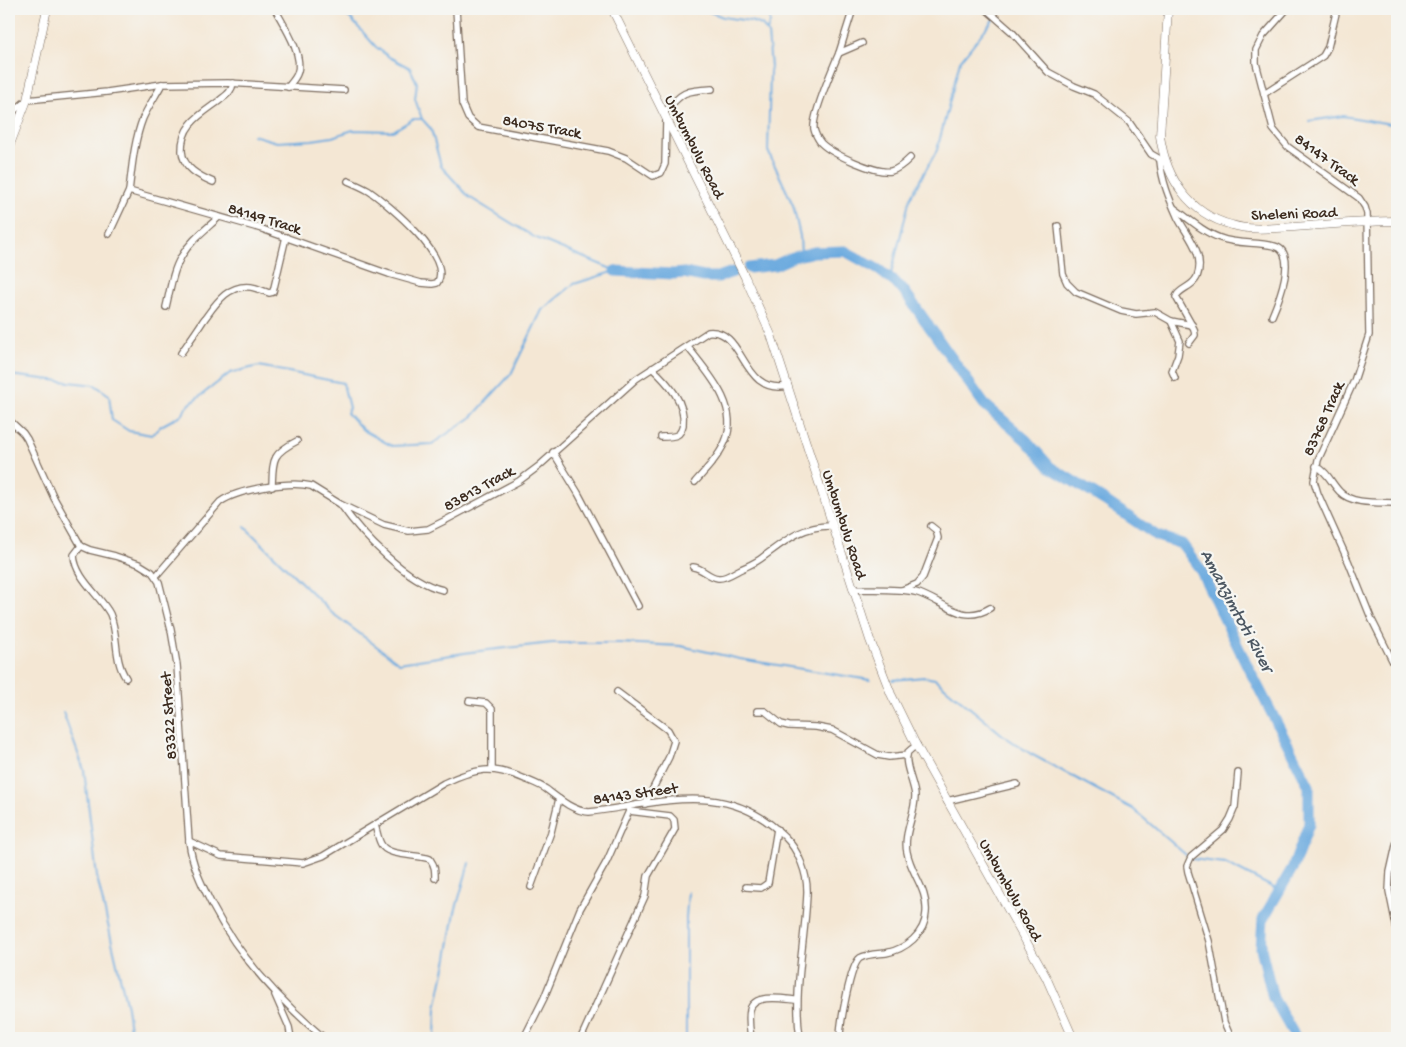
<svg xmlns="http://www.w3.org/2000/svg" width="1406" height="1047" font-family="'Gochi Hand',sans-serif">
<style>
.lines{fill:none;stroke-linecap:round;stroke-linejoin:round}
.stream{stroke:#6caadf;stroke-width:2}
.river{stroke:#6caadf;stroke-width:11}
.street-casing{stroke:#7c6c5e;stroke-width:8}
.secondary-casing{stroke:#7c6c5e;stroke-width:9}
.street{stroke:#fff;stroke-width:5.5}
.secondary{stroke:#fff;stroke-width:8}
.labels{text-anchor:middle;stroke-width:4.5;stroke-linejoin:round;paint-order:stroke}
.street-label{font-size:16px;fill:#3b2a1e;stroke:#f6f6f2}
.water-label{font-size:18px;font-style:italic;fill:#4c5762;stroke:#f6f6f2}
</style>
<rect width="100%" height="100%" fill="#f6f6f2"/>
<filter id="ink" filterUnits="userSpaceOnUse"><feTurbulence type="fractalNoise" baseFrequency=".02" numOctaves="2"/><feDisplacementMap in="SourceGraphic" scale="10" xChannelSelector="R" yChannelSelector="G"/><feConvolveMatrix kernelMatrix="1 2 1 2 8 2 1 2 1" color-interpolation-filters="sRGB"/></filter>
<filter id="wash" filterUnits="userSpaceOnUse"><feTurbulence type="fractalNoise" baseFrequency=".0096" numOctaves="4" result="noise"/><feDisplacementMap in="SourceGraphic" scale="20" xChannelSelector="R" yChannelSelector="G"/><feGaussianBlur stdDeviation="1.12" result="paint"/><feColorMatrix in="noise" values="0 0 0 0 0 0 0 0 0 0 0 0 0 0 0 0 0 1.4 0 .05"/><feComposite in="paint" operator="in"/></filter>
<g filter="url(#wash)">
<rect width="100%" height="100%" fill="#f4e7d4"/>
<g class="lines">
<!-- stream -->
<g class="stream">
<path d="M336,9L351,19L376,47L389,57L410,68L417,83L415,99L422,119L431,129L441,166L469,197L534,237L614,270"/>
<path d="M703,9L723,17L750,21L762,25L768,34L771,67L770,72L768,151L793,205L800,236L801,255"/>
<path d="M770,14L776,9"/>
<path d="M767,31L770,23L769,9"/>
<path d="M1309,121L1343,116L1397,125"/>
<path d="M253,135L277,142L312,140L332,137L353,130L393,131L413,119H422"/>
<path d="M890,278L910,198L937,150L960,61L995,17L997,9"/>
<path d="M9,375L95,385L109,395L112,420L129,431L152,435L161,426L183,414L186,407L230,373L259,366L343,383L349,408L347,413L363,430L392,446L432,444L472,417L511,374L542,310L574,284L615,271"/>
<path d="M245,527L332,613L399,663L471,652L552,643H619L681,646L740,659L870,680"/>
<path d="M893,680L924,677L935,679L1004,736L1031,754L1133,809L1186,855"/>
<path d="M63,712L84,770L97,877L127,1007L131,1038"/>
<path d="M1192,859L1225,863L1280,891"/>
<path d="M435,1038L436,1008L447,958L455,912L469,863"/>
<path d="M686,1038V918L688,892"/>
</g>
<!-- river -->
<g class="river">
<path d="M749,268L775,265L793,257L814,252L845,251L879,270L902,288L984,404L1026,440L1050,467L1104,500L1157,536L1182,544L1200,569L1246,663L1309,786V824L1293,867L1263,919L1261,948L1273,998L1296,1038"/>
<path d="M615,271L673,274L684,273L704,277H718L733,272"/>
</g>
</g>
</g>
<g filter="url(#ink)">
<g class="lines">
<defs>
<g id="street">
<path d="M275,9C283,24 305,56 297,74C295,79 291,83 288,87"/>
<path d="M456,9L462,104L468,118L478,127L608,151L626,158L653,176L661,173L665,164L666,120"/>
<path d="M853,9L839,53L862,43"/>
<path d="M986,9L1012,32L1048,72L1074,86L1094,94L1129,122L1151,154L1165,162"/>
<path d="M1287,9L1263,36L1256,50V63L1273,129L1288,147L1359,198L1365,207L1367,214L1369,335L1354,381L1318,460L1314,481L1318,494L1349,563L1371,618L1397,670"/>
<path d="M839,53C833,67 812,116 814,129C815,134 818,139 821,143C832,154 877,174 891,171C899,169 905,163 910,158"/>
<path d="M1264,94L1323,56L1328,47L1337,9"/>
<path d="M664,113C683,91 684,91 712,89"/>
<path d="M9,115L27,100L107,92L162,84L228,83L344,90"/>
<path d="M1160,161C1162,181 1169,198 1177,216C1186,235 1206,253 1197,277C1192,288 1179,288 1176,297L1194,329L1195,335L1189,343"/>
<path d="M213,182C199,176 183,168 182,151C181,125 200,115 219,101C226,95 232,92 233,83"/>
<path d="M129,191C132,167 134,141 143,118C148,107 156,95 162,84"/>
<path d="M1174,208C1189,219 1203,232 1220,238C1238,245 1256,241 1274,246C1299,252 1278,302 1272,316"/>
<path d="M1058,226L1063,274L1067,283L1076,292L1121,311L1136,314L1155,312L1171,321L1180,341L1178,355L1172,371L1175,378"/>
<path d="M109,234L129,191L262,229L389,274L421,283L432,284L437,283C454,258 388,204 369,191C362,187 355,184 348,181"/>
<path d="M166,307C170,291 172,272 181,257C190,241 205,230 219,217"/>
<path d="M1171,321L1192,325"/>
<path d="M687,346C706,371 741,406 725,442C719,456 706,470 695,482"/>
<path d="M181,353C188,343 196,332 203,321C215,305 227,284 251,287C257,288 263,291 269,293L273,292L286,237"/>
<path d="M652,368C668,383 686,402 683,425C682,429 681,433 677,435C673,437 666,437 661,437"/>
<path d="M9,420L23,433L27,439L54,498L81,546L90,550L115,556L139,564L152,572L159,582L171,630L177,665L189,841C192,865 201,883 212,905C239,957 279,1000 324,1038"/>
<path d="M553,452L578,493L638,606"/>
<path d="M1316,466C1328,472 1331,483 1340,492C1352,505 1381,502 1397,503"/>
<path d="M272,487C273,460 271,454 297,441"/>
<path d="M341,505C362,535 407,582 443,590"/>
<path d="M81,546L74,555C75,578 100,595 110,614C119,635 113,659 126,678"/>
<path d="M693,567C703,568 708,577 718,578C725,579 733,573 739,570C747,566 756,563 763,557C785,541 803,525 832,526"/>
<path d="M156,576L220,502C238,489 290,481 311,486L340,504L384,525L409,531L428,529L446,520L519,481L539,466L636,379L708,332C746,328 740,396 788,386"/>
<path d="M853,589C873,590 895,588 915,592C942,599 961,626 990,608"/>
<path d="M902,590L917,584L923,577L938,538L936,530L931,526"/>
<path d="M617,692L668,730L674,741L669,757L645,804"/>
<path d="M469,701L486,703L492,709V769"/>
<path d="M757,711H765L781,724L789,726L816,727L832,730L878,755L889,757L907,755"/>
<path d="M947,801L1017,784"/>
<path d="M375,825C377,831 378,839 381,844C387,857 417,854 430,859C435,866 435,870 435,878"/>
<path d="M189,841L221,856L303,863L323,856L444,783C476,768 492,765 525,779C532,782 540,785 546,789C559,799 573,811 589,812C659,804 726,778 784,836C798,849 808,874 807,894C805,943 793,990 800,1038"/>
<path d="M1397,841L1390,872L1389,891L1397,930"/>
<path d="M531,887L551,832L559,799"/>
<path d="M746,887L761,888L768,883L777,829"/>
<path d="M275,995L289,1027L291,1038"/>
<path d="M524,1038L544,998L580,909L607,861L629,811"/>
<path d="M581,1038L645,896L648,876L675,829L674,820L670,816L629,811L628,807"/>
<path d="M751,1038C750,1030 748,1019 750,1010C754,993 784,999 797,1000"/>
<path d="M840,1038C840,1025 850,965 860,958C867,954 878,954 886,953C906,949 925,934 926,913C928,889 911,874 907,852C903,834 915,815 915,796C915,785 902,761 908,752C910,750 914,747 917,745"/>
<path d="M1231,1038L1224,1022L1209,941L1188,872L1187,866L1191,857L1223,830L1230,819L1235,807L1238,773"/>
</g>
<g id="secondary">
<path d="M612,9L745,277L771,335L870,640L891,694L915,743L1046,977L1073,1038"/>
<path d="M1168,9L1160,136C1166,178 1189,214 1232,225C1252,231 1273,228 1294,227C1328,225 1363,221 1397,221"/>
<path d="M9,147L27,100L47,9"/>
</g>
</defs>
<!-- street casing -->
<use href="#street" class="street-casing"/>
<!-- secondary casing -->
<use href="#secondary" class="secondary-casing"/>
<!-- street -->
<use href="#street" class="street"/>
<!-- secondary -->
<use href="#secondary" class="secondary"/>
</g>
</g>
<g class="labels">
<!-- street labels -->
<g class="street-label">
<text transform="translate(542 125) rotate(10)" y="6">84075 Track</text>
<text transform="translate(696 146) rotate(63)" y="6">Umbumbulu Road</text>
<text transform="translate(1328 158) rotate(36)" y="6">84147 Track</text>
<text transform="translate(1294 212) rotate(-2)" y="6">Sheleni Road</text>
<text transform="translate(265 217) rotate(17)" y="6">84149 Track</text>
<text transform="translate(1322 418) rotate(-66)" y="6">83768 Track</text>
<text transform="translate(478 487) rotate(-29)" y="6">83813 Track</text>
<text transform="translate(846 524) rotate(72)" y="6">Umbumbulu Road</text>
<text transform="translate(167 716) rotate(-94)" y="6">83322 Street</text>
<text transform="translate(635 792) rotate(-8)" y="6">84143 Street</text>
<text transform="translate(1012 889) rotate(61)" y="6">Umbumbulu Road</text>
</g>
<!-- water labels -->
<g class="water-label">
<text transform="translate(1238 610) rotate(62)" y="6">Amanzimtoti River</text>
</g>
</g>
<!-- margin -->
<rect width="1406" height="1047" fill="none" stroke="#f6f6f2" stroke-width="30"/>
</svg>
